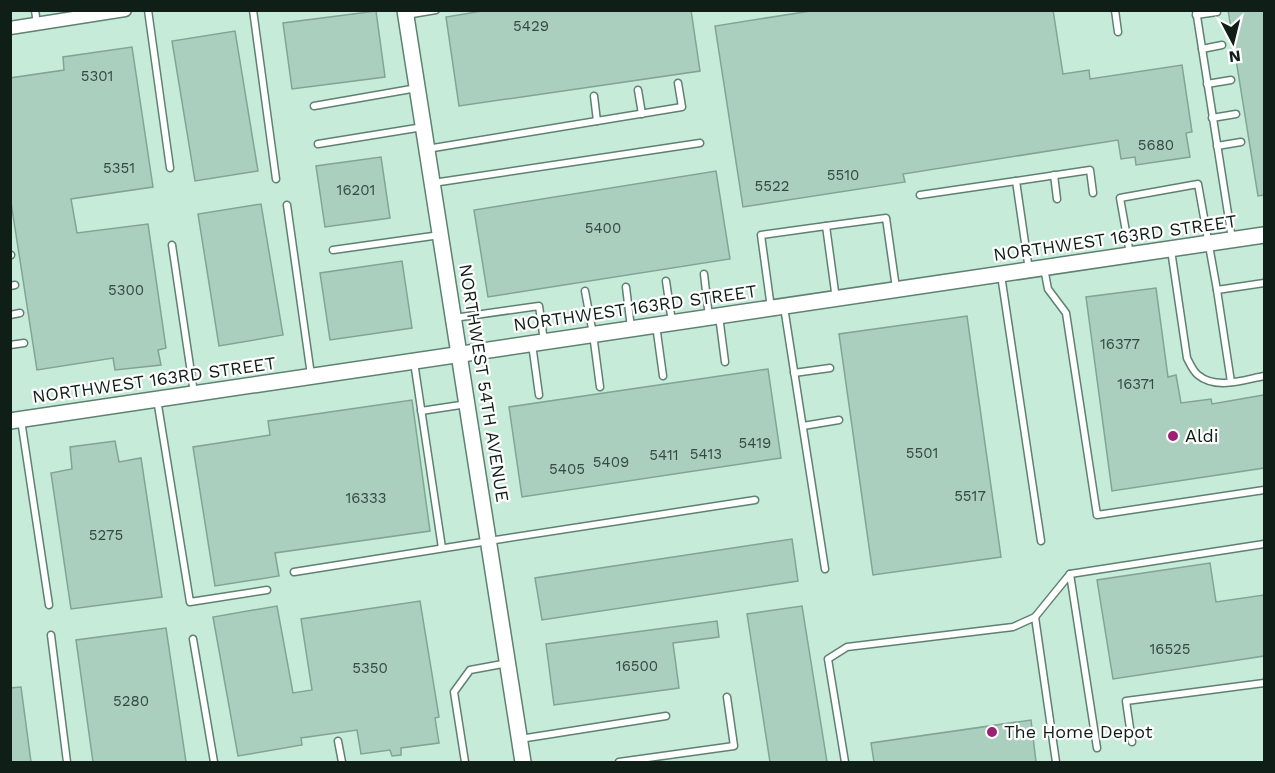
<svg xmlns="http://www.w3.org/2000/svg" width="1275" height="773" font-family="'Work Sans',sans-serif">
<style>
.building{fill:#abcfbe;stroke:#81a494;stroke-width:1.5}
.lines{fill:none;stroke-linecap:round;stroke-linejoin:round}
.service-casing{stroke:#5f8172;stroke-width:9}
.minor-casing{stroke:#5f8172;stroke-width:15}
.tertiary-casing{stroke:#5f8172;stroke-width:18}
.service{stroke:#fff;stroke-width:6}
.minor{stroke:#fff;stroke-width:12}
.tertiary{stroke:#fff;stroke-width:15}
.poi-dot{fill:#9e2075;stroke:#fff;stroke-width:2}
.labels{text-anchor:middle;stroke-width:4.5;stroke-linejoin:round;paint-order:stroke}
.number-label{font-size:15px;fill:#374a42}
.street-label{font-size:18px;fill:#101e18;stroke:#fff}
.poi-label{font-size:18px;fill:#101e18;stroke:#fff;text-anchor:start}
</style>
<rect width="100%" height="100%" fill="#c6ebd9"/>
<!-- building -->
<g class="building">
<path d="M488,10H691L700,71L459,106L446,17Z"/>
<path d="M817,10H1053L1063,74L1089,70L1090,79L1182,65L1192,132L1186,133L1190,157L1136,165L1135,157L1121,159L1118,140L903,174L905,182L743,207L715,26Z"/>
<path d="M1228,10H1264V195L1258,196Z"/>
<path d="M376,11L385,77L292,89L283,23Z"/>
<path d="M235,31L258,171L195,181L172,41Z"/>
<path d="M132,47L153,187L71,199L77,233L148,224L166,348L158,350L161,365L115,370L113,358L37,370L10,196V78L64,70L63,57Z"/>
<path d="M381,157L390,218L325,227L316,166Z"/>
<path d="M716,171L730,259L488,297L474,210Z"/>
<path d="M261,204L283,335L219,346L198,214Z"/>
<path d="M402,261L412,328L330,340L320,273Z"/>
<path d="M1156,288L1168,377L1176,375L1181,403L1211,399L1212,404L1264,395V468L1112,491L1086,297Z"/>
<path d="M967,316L1001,557L873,575L839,334Z"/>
<path d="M768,369L781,458L522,497L509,407Z"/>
<path d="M412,400L430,531L275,553L279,576L215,586L193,447L270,435L268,421Z"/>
<path d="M115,441L119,462L141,458L162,597L71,609L51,473L72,469L70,447Z"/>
<path d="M792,539L798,581L542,620L535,578Z"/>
<path d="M1210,563L1216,602L1264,595V656L1113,679L1097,580Z"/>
<path d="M420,601L439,717L435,718L439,743L401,748V755L392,756L390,750L361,754L357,730L301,738L302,745L238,756L213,617L277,606L293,693L312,690L301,619Z"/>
<path d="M802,606L827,762H770L747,614Z"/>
<path d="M717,621L719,637L673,643L679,688L554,705L546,644Z"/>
<path d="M166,628L186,762H93L76,640Z"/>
<path d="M21,687L31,762H10V688Z"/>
<path d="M1031,720L1036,762H874L871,743Z"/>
</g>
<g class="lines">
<defs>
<g id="service">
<path d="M35,10L37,24"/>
<path d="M148,10L170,168"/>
<path d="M253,10L276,179"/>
<path d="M1115,10L1118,32"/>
<path d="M1196,10L1232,239"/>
<path d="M406,15L436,10"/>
<path d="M1196,15L1217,12"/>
<path d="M1202,49L1222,45"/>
<path d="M1207,84L1231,80"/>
<path d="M638,90L642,114"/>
<path d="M594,96L597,121"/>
<path d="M314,106L417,88"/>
<path d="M1212,118L1236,114"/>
<path d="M318,144L423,127"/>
<path d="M1217,146L1241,142"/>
<path d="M427,149L682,107L678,83"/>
<path d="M1054,175L1057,199"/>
<path d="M433,183L700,143"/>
<path d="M920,195L1016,181"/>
<path d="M287,205L311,375"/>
<path d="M826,226L886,218L896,288"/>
<path d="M172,245L194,393"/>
<path d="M333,250L440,235"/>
<path d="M1171,250L1187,358C1190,364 1193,371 1198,375C1216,390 1243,380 1264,376"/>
<path d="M1130,254L1120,198L1198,184L1217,290L1231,382"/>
<path d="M10,255H11"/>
<path d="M1044,268L1048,289L1066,313L1097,515L1264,490"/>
<path d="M1029,270L1016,181L1090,170L1093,193"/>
<path d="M704,274L709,317"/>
<path d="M1001,275L1041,541"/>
<path d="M666,281L672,322"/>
<path d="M10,286L15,285"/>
<path d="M626,287L631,328"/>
<path d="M1217,290L1264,283"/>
<path d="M585,291L593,334L600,387"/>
<path d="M784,307L825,569"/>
<path d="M771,308L761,235L826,226L836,299"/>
<path d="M10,315L20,313"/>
<path d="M719,316L725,362"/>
<path d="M454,318L539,306L544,341"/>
<path d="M656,325L663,376"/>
<path d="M532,344L539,395"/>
<path d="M10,345L24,343"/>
<path d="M414,362L442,548"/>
<path d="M794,373L830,368"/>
<path d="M157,399L190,602L267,590"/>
<path d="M421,411L467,404"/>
<path d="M21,420L49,605"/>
<path d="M803,426L839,420"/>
<path d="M294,572L489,541L755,500"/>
<path d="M1070,574L1097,748"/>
<path d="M1035,617L1056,762"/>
<path d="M51,635L67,762"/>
<path d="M193,639L214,762"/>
<path d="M520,739L666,716"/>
<path d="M338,741L342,762"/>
<path d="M1132,742L1126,701L1264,683"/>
<path d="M465,762L454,692L470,670L508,663"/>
<path d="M619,762L734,746L727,697"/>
<path d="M845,762L828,659L847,647L1013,627L1035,617L1070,574L1264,544"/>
</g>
<path id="minor" d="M10,28L125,10"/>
<g id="tertiary">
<path d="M405,10L523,762"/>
<path d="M10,421L1264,235"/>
</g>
</defs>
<!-- service casing -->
<use href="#service" class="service-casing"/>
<!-- minor casing -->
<use href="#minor" class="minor-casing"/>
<!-- tertiary casing -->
<use href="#tertiary" class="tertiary-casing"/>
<!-- service -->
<use href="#service" class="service"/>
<!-- minor -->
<use href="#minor" class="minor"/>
<!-- tertiary -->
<use href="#tertiary" class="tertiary"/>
</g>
<!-- markers -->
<g class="poi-dot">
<circle cx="1173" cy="436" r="6"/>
<circle cx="992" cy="732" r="6"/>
</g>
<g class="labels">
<!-- number labels -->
<g class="number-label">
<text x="531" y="31">5429</text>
<text x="97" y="81">5301</text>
<text x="1156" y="150">5680</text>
<text x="119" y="173">5351</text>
<text x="843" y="180">5510</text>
<text x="772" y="191">5522</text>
<text x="356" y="195">16201</text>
<text x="603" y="233">5400</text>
<text x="126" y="295">5300</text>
<text x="1120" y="349">16377</text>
<text x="1136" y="389">16371</text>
<text x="755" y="448">5419</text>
<text x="922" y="458">5501</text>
<text x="706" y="459">5413</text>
<text x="664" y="460">5411</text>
<text x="611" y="467">5409</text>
<text x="567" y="474">5405</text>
<text x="970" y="501">5517</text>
<text x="366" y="503">16333</text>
<text x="106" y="540">5275</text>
<text x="1170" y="654">16525</text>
<text x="637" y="671">16500</text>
<text x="370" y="673">5350</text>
<text x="131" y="706">5280</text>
</g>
<!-- street labels -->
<g class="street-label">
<text transform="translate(1115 238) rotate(-8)" y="6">NORTHWEST 163RD STREET</text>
<text transform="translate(635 308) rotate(-8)" y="6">NORTHWEST 163RD STREET</text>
<text transform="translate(154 380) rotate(-8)" y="6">NORTHWEST 163RD STREET</text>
<text transform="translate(484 383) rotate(81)" y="6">NORTHWEST 54TH AVENUE</text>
</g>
<!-- poi labels -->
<g class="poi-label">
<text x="1185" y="442">Aldi</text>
<text x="1004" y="738">The Home Depot</text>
</g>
</g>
<!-- border -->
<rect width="1275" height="773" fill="none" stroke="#101e18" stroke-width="24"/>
<!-- north arrow -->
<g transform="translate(1233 42) rotate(173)" stroke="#ffffff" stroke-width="4.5" paint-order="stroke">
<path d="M0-4.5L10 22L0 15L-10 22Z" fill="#101e18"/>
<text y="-9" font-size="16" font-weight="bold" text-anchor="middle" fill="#101e18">N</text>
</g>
</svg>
